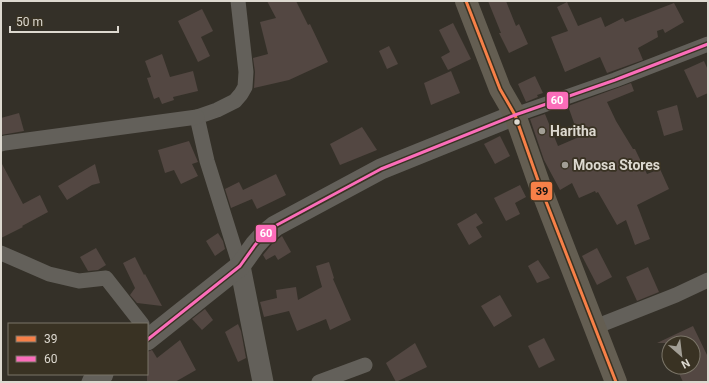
<svg xmlns="http://www.w3.org/2000/svg" width="709" height="383" font-family="Roboto,sans-serif">
<style>
.building{fill:#534742}
.lines{fill:none;stroke-linecap:round;stroke-linejoin:round}
.street{stroke:#63605a;stroke-width:15}
.secondary{stroke:#63605a;stroke-width:21}
.primary{stroke:#645e52;stroke-width:22}
.bus-1-casing{stroke:#393223;stroke-width:6}
.bus-2-casing{stroke:#393223;stroke-width:6}
.bus-1{stroke:#f78048;stroke-width:3}
.bus-2{stroke:#fb6dba;stroke-width:3}
.bus-dot{fill:#ddd9d0;stroke:#393223;stroke-width:1.5}
.poi-dot{fill:#a29e95;stroke:#393223;stroke-width:1.5}
.labels{text-anchor:middle;stroke-width:3.5;stroke-linejoin:round;paint-order:stroke}
.poi-label{font-size:14px;font-weight:bold;fill:#ddd9d0;stroke:#393223;text-anchor:start}
.line-badge{stroke:#393223;stroke-width:1.5}
.badge-label{font-size:11px;text-anchor:middle;font-weight:bold;fill:#fff}
.pale-badge-label{font-size:11px;text-anchor:middle;font-weight:bold;fill:#111}
</style>
<rect width="100%" height="100%" fill="#343028"/>
<!-- building -->
<g class="building">
<path d="M267,1H296L308,25L310,24L328,62L289,80L254,88L255,72L253,58L268,54L260,22L276,18Z"/>
<path d="M488,1H506L516,26L519,24L528,44L509,53L499,33H501Z"/>
<path d="M567,2L578,26L601,17L605,27L623,18L625,22L674,3L684,22L665,33L663,29L657,31L658,37L638,48L643,60L607,73L600,57L565,72L551,37L568,31L557,7Z"/>
<path d="M202,9L213,31L201,37L210,56L198,62L178,21Z"/>
<path d="M453,23L471,59L448,70L441,57L450,52L439,30Z"/>
<path d="M389,46L398,64L387,69L379,51Z"/>
<path d="M162,54L170,77L193,71L198,91L173,97L174,100L162,104L159,97L154,99L147,78L151,77L145,61Z"/>
<path d="M704,61L708,70V93L697,98L684,70Z"/>
<path d="M451,71L460,93L431,105L424,83Z"/>
<path d="M535,76L543,93L537,95L538,97L526,102L518,84Z"/>
<path d="M631,83L634,91L607,102L616,121L633,149H635L647,174L660,169L669,189L637,205L639,210L650,239L635,245L626,220L617,225L598,192L596,193L595,191L579,198L572,183L560,190L544,160L530,119L545,114L558,146L579,137L568,106Z"/>
<path d="M677,105L683,130L664,136L657,111Z"/>
<path d="M19,113L24,131L1,135V118Z"/>
<path d="M362,127L377,150L340,165L330,144Z"/>
<path d="M500,136L510,156L495,164L484,144Z"/>
<path d="M189,141L198,162L192,164L198,176L181,184L174,170L165,173L158,150Z"/>
<path d="M1,162L23,204L40,195L48,212L22,226L23,227L1,238Z"/>
<path d="M95,164L100,183L92,185L67,200L58,186Z"/>
<path d="M276,174L286,195L257,209L252,199L231,208L225,189L239,182L243,190Z"/>
<path d="M520,185L526,197L515,203L520,214L506,221L494,198Z"/>
<path d="M476,213L483,223L476,227L482,237L469,245L457,224Z"/>
<path d="M218,233L223,241L225,249L215,256L206,241Z"/>
<path d="M282,236L291,252L278,260L275,255L266,260L263,255L272,244Z"/>
<path d="M96,248L106,265L98,270L88,271L80,257Z"/>
<path d="M597,248L612,277L597,285L582,256Z"/>
<path d="M135,257L144,275L145,274L162,306L137,303L130,295L135,288L123,263Z"/>
<path d="M538,260L550,278L537,283L528,266Z"/>
<path d="M329,262L334,278L333,279L351,320L330,330L326,319L297,331L289,311L264,317L260,302L277,298L276,290L296,287L298,300L322,287L316,266Z"/>
<path d="M648,267L659,292L637,301L626,277Z"/>
<path d="M500,295L512,316L494,327L481,306Z"/>
<path d="M205,309L213,320L202,330L192,319Z"/>
<path d="M238,324L241,331L246,358L238,362L225,332Z"/>
<path d="M693,326L708,357V382H683L677,369L693,367V343H657Z"/>
<path d="M544,338L555,360L539,368L528,346Z"/>
<path d="M180,340L196,370L175,382H147V352L152,350L157,358Z"/>
<path d="M415,343L427,367L396,382L386,363Z"/>
</g>
<g class="lines">
<!-- street -->
<g class="street">
<path d="M238,1L246,72L245,87L241,94L235,101L217,110L197,117L207,161L240,266"/>
<path d="M515,115L615,80L708,44"/>
<path d="M1,144L5,143L197,117"/>
<path d="M1,253L49,274L79,281L106,278L142,324"/>
<path d="M595,327L676,295L708,280"/>
<path d="M319,382L365,365"/>
</g>
<!-- secondary -->
<g class="secondary">
<path d="M240,266L263,382"/>
<path d="M147,340L240,266L255,245L264,235L275,226L381,169L515,115"/>
<path d="M92,382L103,374"/>
</g>
<!-- primary -->
<path class="primary" d="M466,1L500,89L515,115L540,186L616,382"/>
<defs>
<path id="bus-1" d="M466,1L500,89L515,115L540,186L616,382"/>
<path id="bus-2" d="M147,340L240,266L255,245L264,235L275,226L381,169L515,115L615,80L708,44"/>
</defs>
<!-- bus-1 casing -->
<use href="#bus-1" class="bus-1-casing"/>
<!-- bus-2 casing -->
<use href="#bus-2" class="bus-2-casing"/>
<!-- bus-1 -->
<use href="#bus-1" class="bus-1"/>
<!-- bus-2 -->
<use href="#bus-2" class="bus-2"/>
</g>
<!-- markers -->
<circle class="bus-dot" cx="517" cy="122" r="3.5"/>
<g class="poi-dot">
<circle cx="542" cy="131" r="4"/>
<circle cx="565" cy="165" r="4"/>
</g>
<g class="labels">
<!-- poi labels -->
<g class="poi-label">
<text x="550" y="136">Haritha</text>
<text x="573" y="170">Moosa Stores</text>
</g>
</g>
<g class="line-badge">
<rect x="546" y="91" width="23" height="19" rx="4" fill="#fb6dba"/>
<rect x="530" y="181" width="23" height="20" rx="4" fill="#f78048"/>
<rect x="255" y="224" width="22" height="19" rx="4" fill="#fb6dba"/>
</g>
<g class="badge-label">
<text x="557" y="104">60</text>
<text x="266" y="237">60</text>
</g>
<g class="pale-badge-label">
<text x="542" y="195">39</text>
</g>
<!-- border -->
<rect width="709" height="383" fill="none" stroke="#ddd9d0" stroke-width="4"/>
<!-- legend -->
<rect x="8" y="323" width="140" height="52" fill="#393223" stroke="#7b7568"/>
<rect x="16" y="336" width="20" height="6" fill="#f78048" stroke="#7b7568"/>
<text x="44" y="343" font-size="12" fill="#ddd9d0">39</text>
<rect x="16" y="356" width="20" height="6" fill="#fb6dba" stroke="#7b7568"/>
<text x="44" y="363" font-size="12" fill="#ddd9d0">60</text>
<!-- north arrow -->
<g transform="translate(681 355) rotate(152)"><circle r="19" fill="#393223" stroke="#7b7568"/>
<path d="M0-3L7 15L0 10L-7 15Z" fill="#a29e95"/>
<text y="-6" font-size="11" font-weight="bold" text-anchor="middle" fill="#ddd9d0">N</text>
</g>
<!-- scale -->
<path d="M10 26v6h108v-6" fill="none" stroke="#ddd9d0" stroke-width="2"/>
<text x="16" y="26" font-size="12" fill="#ddd9d0" stroke="#393223" stroke-width="3" paint-order="stroke">50 m</text>
</svg>
